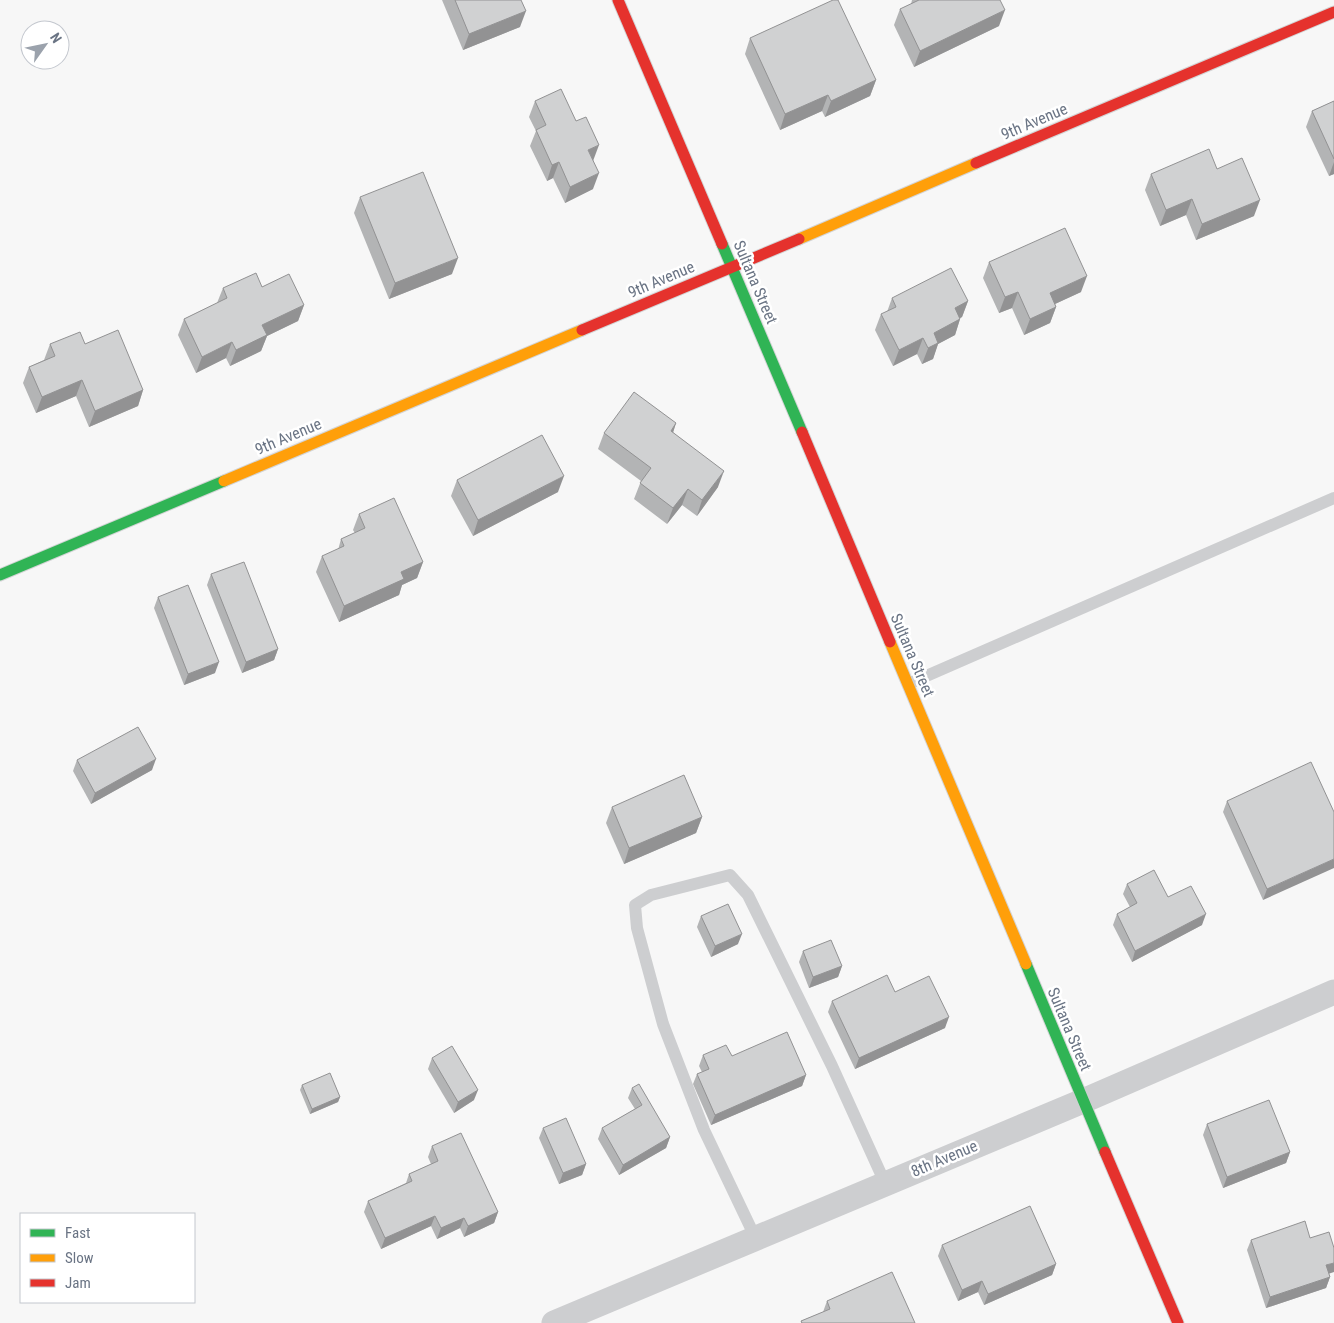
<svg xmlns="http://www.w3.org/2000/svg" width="1334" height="1323" font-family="'Roboto Condensed',sans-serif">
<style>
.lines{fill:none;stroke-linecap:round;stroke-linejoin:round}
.fast-casing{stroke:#d3d4d5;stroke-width:13}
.slow-casing{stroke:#d3d4d5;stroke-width:13}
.jam-casing{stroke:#d3d4d5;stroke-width:13}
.lane{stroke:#cdced0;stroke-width:12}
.street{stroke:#cdced0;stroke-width:25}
.fast{stroke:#30b455;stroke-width:11}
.slow{stroke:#ff9f0a;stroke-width:11}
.jam{stroke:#e5322d;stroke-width:11}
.wall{fill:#b3b4b5}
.shaded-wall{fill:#929293}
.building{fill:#d0d1d2;stroke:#929293}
.labels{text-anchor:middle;stroke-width:5;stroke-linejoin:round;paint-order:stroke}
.street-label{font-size:16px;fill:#6a7484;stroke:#fff}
</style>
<rect width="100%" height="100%" fill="#f7f7f7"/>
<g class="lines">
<defs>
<g id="fast">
<path d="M722,244L802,432"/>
<path d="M0,575L224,481"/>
<path d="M1026,964L1105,1152"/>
</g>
<g id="slow">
<path d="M799,239L976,163"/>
<path d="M224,481L582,330"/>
<path d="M890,642L1026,964"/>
</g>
<g id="jam">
<path d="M618,0L722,244"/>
<path d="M976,163L1334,12"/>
<path d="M582,330L799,239"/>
<path d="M802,432L890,642"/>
<path d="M1105,1152L1178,1323"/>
</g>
</defs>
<!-- fast casing -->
<use href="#fast" class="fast-casing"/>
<!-- slow casing -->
<use href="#slow" class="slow-casing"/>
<!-- jam casing -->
<use href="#jam" class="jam-casing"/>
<!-- lane -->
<g class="lane">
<path d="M908,684L1334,498"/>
<path d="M756,1239L704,1130L663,1024L637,928L635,905L651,895L730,875L748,895L832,1066L885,1183"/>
</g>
<!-- street -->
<path class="street" d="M554,1323L1083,1101L1334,992"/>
<!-- fast -->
<use href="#fast" class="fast"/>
<!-- slow -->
<use href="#slow" class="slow"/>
<!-- jam -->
<use href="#jam" class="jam"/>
</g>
<!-- wall -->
<g class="wall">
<path d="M442,0H521L520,27L463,50Z"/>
<path d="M912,0H1000L999,26L914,67L894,25L900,9L911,4Z"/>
<path d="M750,38L876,80L870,96L825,117L822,111L780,130L745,54Z"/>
<path d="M535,101L593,161V189L565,203L553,178L547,181L530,146L536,131L529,117Z"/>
<path d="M1334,101V174L1329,176L1306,127L1312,111Z"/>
<path d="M1217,169L1254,216L1196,240L1186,215L1160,226L1145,190L1151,174Z"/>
<path d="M360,197L452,274L389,299L354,213Z"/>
<path d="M989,262L1081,292L1055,304L1056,307L1050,323L1024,335L1012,308L999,313L983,278Z"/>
<path d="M262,287L304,305L298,321L267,336L261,351L230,366L226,358L196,373L178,335L184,319L217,303L223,288Z"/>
<path d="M892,298L968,301L962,317L960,318V319L955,335L938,344L933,359L922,364L917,354L893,366L875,330L881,314L887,312Z"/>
<path d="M50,344H85L143,390L138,406L89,427L76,396L36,413L23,383L29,367L44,360Z"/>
<path d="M676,423L673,432L718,487L697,516L682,505L667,524L634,499L641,481L598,449L604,433Z"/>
<path d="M457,480L558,492L473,536L451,496Z"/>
<path d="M359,514L423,562L417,578L402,585L399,595L339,622L316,572L322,556L338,550L341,539L355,533L353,530Z"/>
<path d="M211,574L278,649L274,660L242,673L207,585Z"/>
<path d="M158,597L215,673L184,685L154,608Z"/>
<path d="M77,760L152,770L91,804L73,771Z"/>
<path d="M1227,801L1334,812L1263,900L1223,812Z"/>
<path d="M612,807L702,817L696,833L624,864L606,823Z"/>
<path d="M1127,884L1168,897L1202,925L1132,962L1113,925L1117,914L1130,907L1123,894Z"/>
<path d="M701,916L738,944L711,957L697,927Z"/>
<path d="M803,951L842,966L838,977L809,988L799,962Z"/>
<path d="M895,992L945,1028L855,1069L828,1012L832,1001Z"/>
<path d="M703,1055L732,1056L806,1075L802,1086L711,1125L693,1084L697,1074L702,1072L699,1066Z"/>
<path d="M432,1058L474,1100L454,1113L428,1069Z"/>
<path d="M302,1085L340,1097L338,1102L310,1114L300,1090Z"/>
<path d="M632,1088L670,1137L666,1148L619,1175L598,1139L602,1128L635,1109L628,1098Z"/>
<path d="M1207,1124L1290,1152L1286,1163L1223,1188L1203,1135Z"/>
<path d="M543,1128L586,1164L582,1175L559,1184L539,1138Z"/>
<path d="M432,1146L498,1212L494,1223L464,1237L460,1228L437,1239L431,1226L381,1249L364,1212L368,1201L406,1183L409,1174L431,1164L428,1157Z"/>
<path d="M1310,1238L1330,1277L1326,1288L1266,1308L1247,1250L1251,1240Z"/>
<path d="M942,1245L1056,1264L1052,1275L984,1305L978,1292L958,1301L938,1256Z"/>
<path d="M827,1301L915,1323H801V1321L823,1312Z"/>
</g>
<!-- shaded-wall -->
<g class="shaded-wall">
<path d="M1005,10L999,26L914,67L920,51Z"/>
<path d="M526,11L520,27L463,50L469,34Z"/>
<path d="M876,80L870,96L825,117L831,101Z"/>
<path d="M828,95L822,111L780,130L785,114Z"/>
<path d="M599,145L593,161L588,150Z"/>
<path d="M559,162L553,178L547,181L552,165Z"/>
<path d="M1334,162V174L1329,176Z"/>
<path d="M599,173L593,189L565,203L570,187Z"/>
<path d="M1192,199L1186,215L1160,226L1166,210Z"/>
<path d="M1260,200L1254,216L1196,240L1202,224Z"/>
<path d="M458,258L452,274L389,299L395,283Z"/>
<path d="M1087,276L1081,292L1044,309L1050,293Z"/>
<path d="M1018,292L1012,308L999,313L1005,297Z"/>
<path d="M968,301L962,317L949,324L955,308Z"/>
<path d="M304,305L298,321L267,336L261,351L230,366L236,350L262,325Z"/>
<path d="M1056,307L1050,323L1024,335L1030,319Z"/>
<path d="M960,319L955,335L938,344L933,359L922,364L934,333Z"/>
<path d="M923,338L917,354L893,366L899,350Z"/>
<path d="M232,342L226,358L196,373L202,357Z"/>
<path d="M82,380L76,396L36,413L42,397Z"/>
<path d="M143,390L138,406L89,427L95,411Z"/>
<path d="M676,423L671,439V431Z"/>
<path d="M724,471L718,487L697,516L702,500Z"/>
<path d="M564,476L558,492L473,536L478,520Z"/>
<path d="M688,489L682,505L667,524L673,508Z"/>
<path d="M423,562L417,578L402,585L399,595L339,622L344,606L401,572Z"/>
<path d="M278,649L274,660L242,673L246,662Z"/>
<path d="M219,662L215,673L184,685L188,674Z"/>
<path d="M156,759L152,770L91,804L95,793Z"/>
<path d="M702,817L696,833L624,864L629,848Z"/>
<path d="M1334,859V868L1263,900L1267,889Z"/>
<path d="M1206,914L1202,925L1132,962L1135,951Z"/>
<path d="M742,934L738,944L711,957L715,946Z"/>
<path d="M842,966L838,977L809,988L813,977Z"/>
<path d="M949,1017L945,1028L855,1069L859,1058Z"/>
<path d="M806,1075L802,1086L711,1125L715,1115Z"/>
<path d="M478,1090L474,1100L454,1113L458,1102Z"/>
<path d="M340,1097L338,1102L310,1114L312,1109Z"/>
<path d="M670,1137L666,1148L619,1175L623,1165Z"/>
<path d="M1290,1152L1286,1163L1223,1188L1227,1177Z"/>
<path d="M586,1164L582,1175L559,1184L563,1173Z"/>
<path d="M498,1212L494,1223L464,1237L468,1226Z"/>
<path d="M435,1216L431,1226L381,1249L385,1238Z"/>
<path d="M464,1218L460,1228L437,1239L441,1228Z"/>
<path d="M1334,1263V1272L1322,1276L1326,1265Z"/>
<path d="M1056,1264L1052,1275L984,1305L988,1294Z"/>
<path d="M1330,1277L1326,1288L1266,1308L1270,1297Z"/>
<path d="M982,1281L978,1292L958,1301L962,1290Z"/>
</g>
<!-- building -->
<g class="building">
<path d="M455,0H521L526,11L469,34Z"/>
<path d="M833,0H838L876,80L831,101L828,95L785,114L750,38Z"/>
<path d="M919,0H1000L1005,10L920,51L900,9Z"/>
<path d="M561,89L576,121L586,117L599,145L588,150L599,173L570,187L559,162L552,165L536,130L546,125L535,101Z"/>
<path d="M1334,101V159L1312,111Z"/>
<path d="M1209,149L1217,169L1242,158L1260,200L1202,224L1192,199L1166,210L1151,174Z"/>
<path d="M423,172L458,258L395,283L360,197Z"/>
<path d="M1065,228L1087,276L1050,293L1056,307L1030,319L1018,292L1005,297L989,262Z"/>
<path d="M951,268L968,301L955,308L960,319L934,333L938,343L928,348L923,338L899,350L881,314L896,307L892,298Z"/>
<path d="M256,273L262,287L289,274L304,305L262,325L267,335L236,350L232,342L202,357L184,319L227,298L223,288Z"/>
<path d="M118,330L143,390L95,411L82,380L42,397L29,367L55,356L50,344L80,332L85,344Z"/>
<path d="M634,392L676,423L671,431L724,471L702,500L688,489L673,508L640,483L651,468L604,433Z"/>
<path d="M542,435L564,476L478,520L457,480Z"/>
<path d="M394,498L423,562L401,572L404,579L344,606L322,556L344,546L341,539L365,528L359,514Z"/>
<path d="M244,562L278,649L246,662L211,574Z"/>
<path d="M188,585L219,662L188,674L158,597Z"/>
<path d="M138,727L156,759L95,793L77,760Z"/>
<path d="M1311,762L1334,812V859L1267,889L1227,801Z"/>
<path d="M684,775L702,817L629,848L612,807Z"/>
<path d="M1154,870L1168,897L1191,886L1206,914L1135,951L1117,914L1137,903L1127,884Z"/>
<path d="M728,904L742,934L715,946L701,916Z"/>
<path d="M831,940L842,966L813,977L803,951Z"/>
<path d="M887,975L895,992L929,976L949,1017L859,1058L832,1001Z"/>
<path d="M787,1032L806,1075L715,1115L697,1074L709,1069L703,1055L726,1045L732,1056Z"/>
<path d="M452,1046L478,1090L458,1102L432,1058Z"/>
<path d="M330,1073L340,1097L312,1109L302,1085Z"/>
<path d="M639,1084L670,1137L623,1165L602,1128L642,1105L632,1088Z"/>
<path d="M1269,1100L1290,1152L1227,1177L1207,1124Z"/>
<path d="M566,1118L586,1164L563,1173L543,1128Z"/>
<path d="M461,1133L498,1212L468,1226L464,1218L441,1228L435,1216L385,1238L368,1201L412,1181L409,1174L438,1161L432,1146Z"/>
<path d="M1030,1206L1056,1264L988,1294L982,1281L962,1290L942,1245Z"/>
<path d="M1305,1221L1310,1238L1329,1232L1334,1248V1263L1326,1265L1330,1277L1270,1297L1251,1240Z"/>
<path d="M892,1272L915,1323H802L801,1321L830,1309L827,1301Z"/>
</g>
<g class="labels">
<!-- street labels -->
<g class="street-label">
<text transform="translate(1034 121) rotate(-23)" y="6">9th Avenue</text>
<text transform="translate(661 279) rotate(-23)" y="6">9th Avenue</text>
<text transform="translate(756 282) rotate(67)" y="6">Sultana Street</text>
<text transform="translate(288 436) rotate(-23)" y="6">9th Avenue</text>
<text transform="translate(913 655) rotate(67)" y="6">Sultana Street</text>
<text transform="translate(1070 1029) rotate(67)" y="6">Sultana Street</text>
<text transform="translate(944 1158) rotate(-23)" y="6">8th Avenue</text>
</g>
</g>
<!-- legend -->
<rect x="20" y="1213" width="175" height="90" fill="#ffffff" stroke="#c3c7ce"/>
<rect x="30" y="1229" width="25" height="8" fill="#30b455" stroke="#c3c7ce"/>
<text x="65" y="1238" font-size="15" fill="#6a7484">Fast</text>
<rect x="30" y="1254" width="25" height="8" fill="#ff9f0a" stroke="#c3c7ce"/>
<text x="65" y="1263" font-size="15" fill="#6a7484">Slow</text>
<rect x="30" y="1279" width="25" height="8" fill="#e5322d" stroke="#c3c7ce"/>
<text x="65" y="1288" font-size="15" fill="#6a7484">Jam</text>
<!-- north arrow -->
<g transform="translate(45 45) rotate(57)"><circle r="24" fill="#ffffff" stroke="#c3c7ce"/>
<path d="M0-4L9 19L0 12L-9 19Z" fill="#9ba2ac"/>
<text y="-8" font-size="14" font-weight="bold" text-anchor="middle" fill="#6a7484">N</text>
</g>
</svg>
